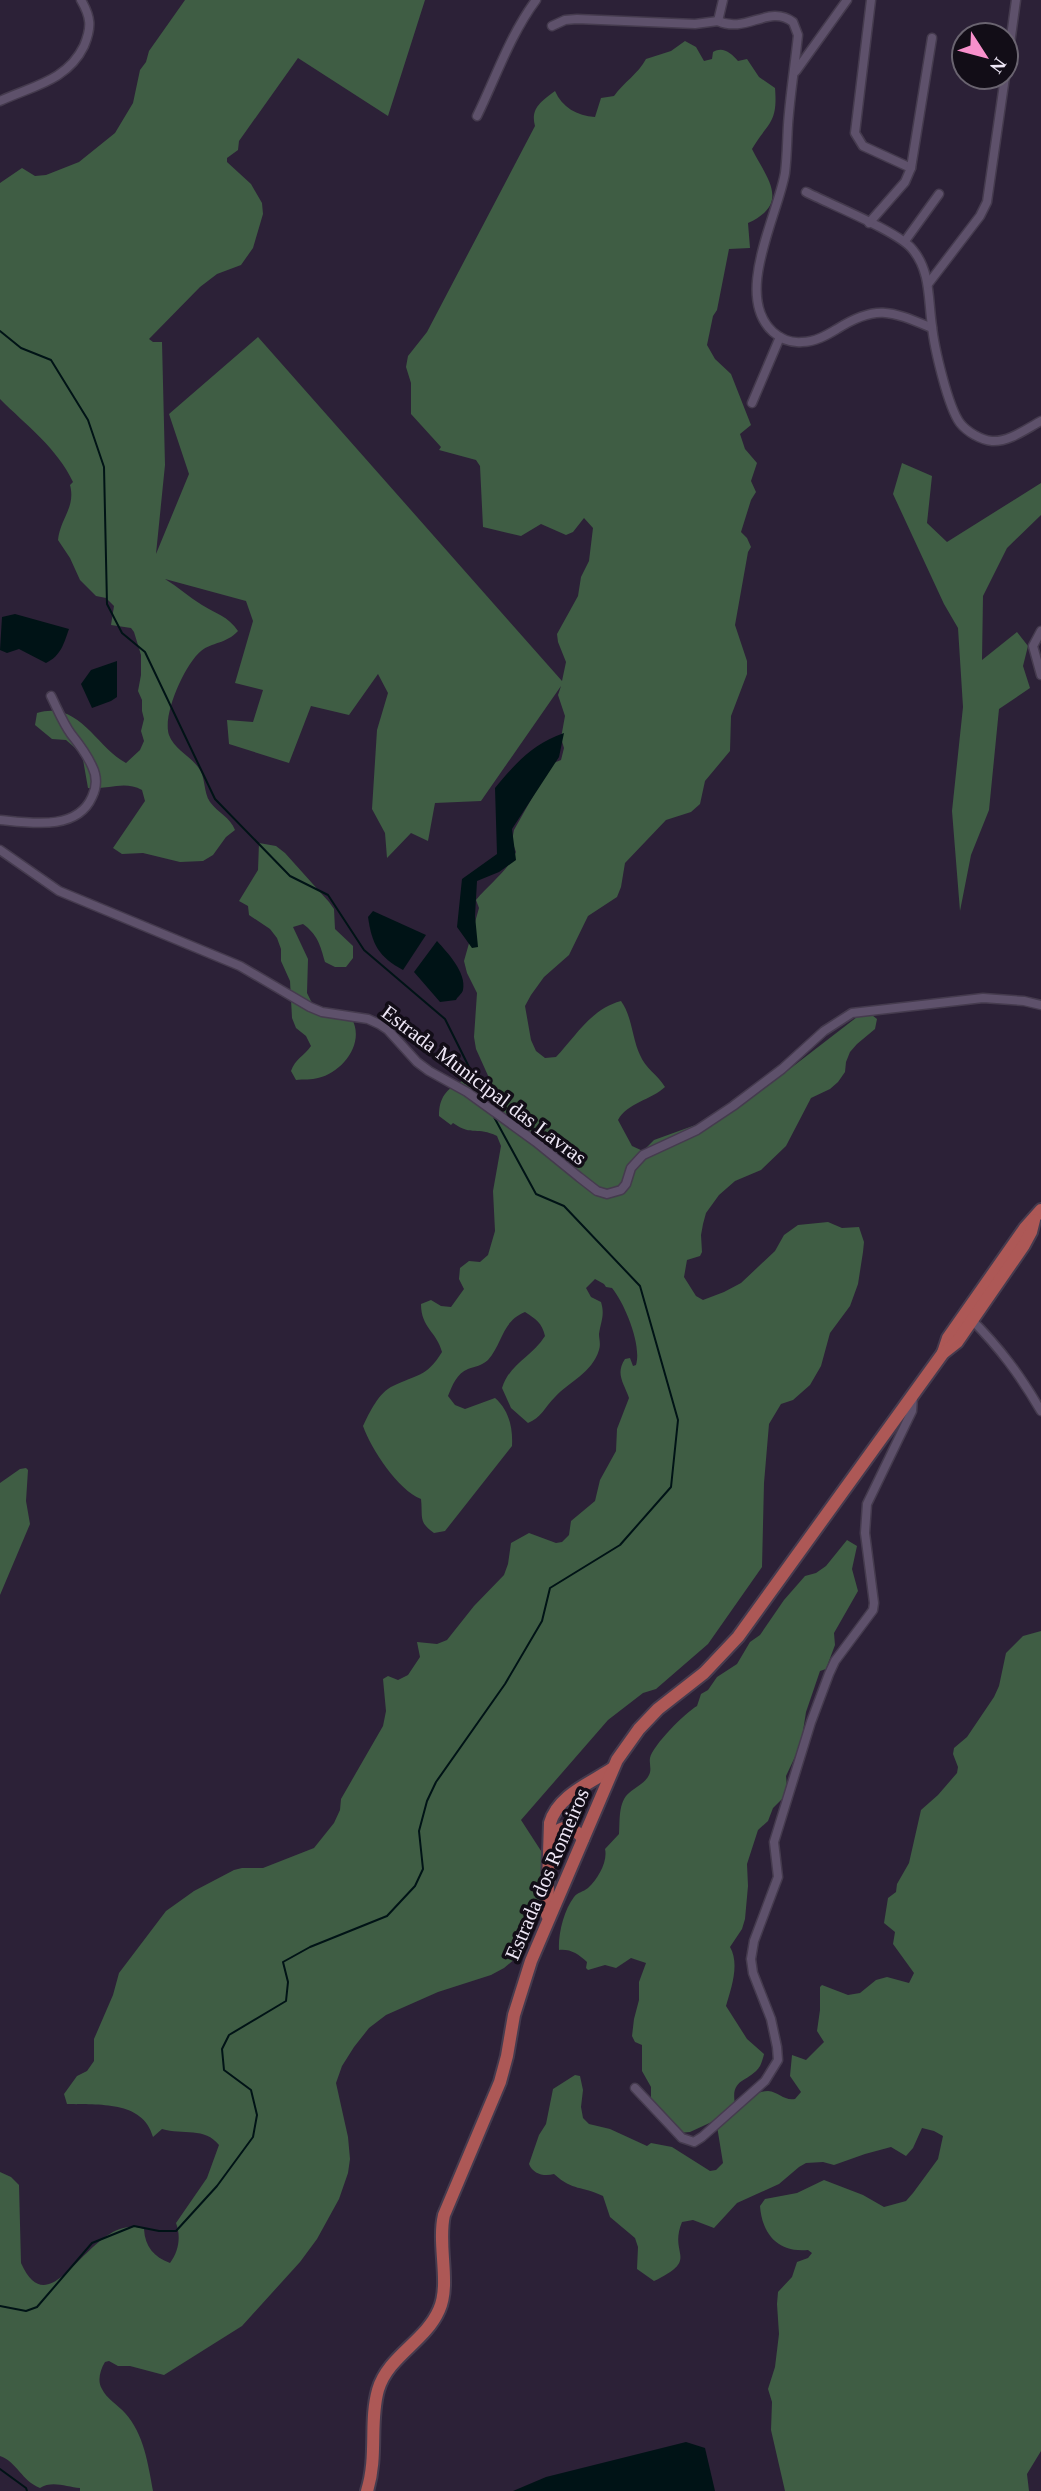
<svg xmlns="http://www.w3.org/2000/svg" width="1041" height="2491" font-family="'Times New Roman',serif">
<style>
.forest{fill:#3f5d44}
.water{fill:#001316}
.lines{fill:none;stroke-linecap:round;stroke-linejoin:round}
.stream{stroke:#001316;stroke-width:2}
.street-casing{stroke:#453b4e;stroke-width:11}
.primary-casing{stroke:#453b4e;stroke-width:16}
.street{stroke:#5e516b;stroke-width:8}
.primary{stroke:#ad5856;stroke-width:12}
.labels{text-anchor:middle;stroke-width:7;stroke-linejoin:round;paint-order:stroke}
.street-label{font-size:21px;fill:#eee7f6;stroke:#120d17}
</style>
<rect width="100%" height="100%" fill="#2c2137"/>
<!-- forest -->
<g class="forest">
<path d="M185,0H425L388,116L298,58L239,141L238,150L227,158V162L251,184L262,203L263,214L253,248L241,265L217,274L200,287L149,339L153,342H162L165,465L156,554L189,474L169,414L258,337L562,681L566,662L558,642L557,634L578,596L581,577L589,561L593,528L584,518L573,532L566,535L541,524L521,536L483,527L480,466L476,460L439,450L441,447L411,414V383L406,367L408,356L427,332L535,126C530,108 542,101 555,91C562,107 577,116 595,117L601,98L614,96C624,82 638,74 646,59L671,51L685,41L696,47L704,61L712,59L713,52C723,46 731,53 738,61L747,59L759,77L775,88C778,124 768,122 752,149C767,179 791,203 748,223L750,248L729,249L717,310L713,316L707,345L715,359L731,374L751,425L740,434L745,449L757,463L751,481L756,492L751,500L741,532L747,538L751,547L748,552L735,625L747,661V674L731,716L730,751L705,781L700,804L691,812L666,820L625,863L621,887L617,897L588,916L569,955L544,977L531,995L525,1006L531,1040L536,1051L545,1058L556,1057C576,1036 591,1009 621,1001C632,1016 632,1038 640,1055C645,1068 658,1075 665,1087C651,1100 627,1103 618,1120L632,1146L643,1151L654,1140L701,1123L787,1071L857,1017L868,1012L877,1019L875,1029L857,1044L850,1052L846,1062L845,1072L838,1082L830,1089L811,1098L786,1146L761,1170L735,1181L719,1195L706,1213L703,1224L701,1235L702,1252L700,1256L687,1260L684,1277L696,1296L703,1300L724,1292L741,1283L775,1251L784,1235L798,1225L828,1222L842,1228L859,1227L864,1242L863,1252L858,1284L850,1306L830,1333L821,1366L810,1385L793,1400L781,1404L769,1424L764,1483L762,1567L708,1644L656,1689L643,1693L608,1720L521,1820L545,1857L550,1884L536,1907L529,1933L515,1959L504,1968L491,1975L438,1992L386,2015L369,2028L354,2047L342,2066L336,2083L348,2137L350,2159L348,2173L339,2199L317,2239L300,2262L242,2326L164,2375L130,2366H118L109,2361L105,2362C100,2370 97,2381 102,2389C106,2398 118,2405 125,2413C144,2434 148,2464 153,2491H80V2488C67,2487 52,2480 40,2488C22,2481 17,2462 0,2456V2172L11,2177L19,2185L21,2263C53,2334 91,2209 144,2229C145,2247 154,2257 170,2263C179,2251 181,2236 176,2223L207,2178L219,2145C205,2127 183,2135 162,2129L153,2137C143,2100 98,2105 67,2104L64,2094L77,2076L87,2071L94,2061V2039L113,1995L119,1973L166,1911L194,1891L234,1870L242,1868H263L314,1848L334,1823L340,1810L341,1799L383,1726L386,1711L383,1679L388,1676L398,1680L408,1675L420,1657L417,1642L437,1644L447,1640L474,1606L504,1575L508,1564L511,1543L529,1533L556,1543L562,1542L569,1535L571,1521L595,1501L600,1480L616,1451L617,1429L629,1398C624,1383 615,1374 625,1359L630,1358L633,1366L636,1365C642,1345 625,1304 612,1288L606,1287L604,1284L595,1279L586,1288L591,1297L601,1302C605,1315 601,1321 599,1334C599,1339 601,1344 599,1350C592,1373 569,1382 555,1397C545,1407 541,1418 528,1423L511,1408L502,1388C510,1363 531,1358 545,1336C542,1323 536,1319 525,1312C502,1321 503,1343 488,1360C481,1366 476,1366 468,1369C457,1373 452,1386 448,1396L455,1405L465,1409L495,1398C509,1410 513,1428 512,1446L445,1531L434,1533C418,1522 423,1517 421,1499C398,1490 371,1449 363,1426C369,1413 379,1392 393,1386C417,1374 426,1378 442,1352C437,1332 421,1328 421,1304L431,1300L441,1306L451,1307L464,1289L459,1279L460,1268L469,1261L480,1262L488,1255L495,1231L493,1191L501,1146L497,1136C477,1126 473,1137 453,1123L451,1125L439,1116C439,1098 446,1089 462,1081L472,1085L494,1110L499,1100L476,1049L474,1037L477,993L467,973L464,961L479,908L476,900C489,884 508,871 516,852L512,841L514,830L551,764L561,760L564,748L561,738L565,716L558,695L561,686L481,801L435,803L428,841L411,833L387,858L385,833L372,809L377,730L388,693L378,674L349,715L311,706L289,763L229,744L227,720L253,722L263,690L235,683L253,621L246,601L165,579C178,587 189,597 202,605C216,614 228,616 238,631C226,644 212,642 201,651C185,664 162,715 169,735C174,749 190,756 198,767C206,776 203,792 210,802C218,813 230,817 235,830L226,837L213,855L203,861L180,862L143,853L122,854L113,848L145,801L142,790C124,780 108,790 88,788L82,754L66,740L52,739L35,725L37,713C79,700 96,747 126,763L140,750L144,741L141,731L144,719L142,711V700L138,691L141,675V655L134,632L131,628L111,625L114,606L106,598L96,596L80,580L70,558L58,540C60,519 76,507 70,485L73,482C58,449 25,424 0,399V183L22,168L35,176L46,175L79,162L115,133L133,103L140,70L146,62L149,51Z"/>
<path d="M902,463L932,476L927,523L947,542L1041,483V515L1007,548L983,596L982,660L1017,632L1028,646L1023,666L1030,688L999,709L989,810L971,855L960,911L952,811L963,707L958,628L944,604L893,494Z"/>
<path d="M259,843L276,846L285,853L329,902L334,909L335,929L353,946V958L346,967H335L325,962C320,945 318,935 303,924L293,927L308,959L307,993L312,1003L320,1010L352,1019C365,1043 343,1072 318,1078C312,1080 303,1079 296,1080L291,1071C295,1059 304,1056 311,1046L306,1036L296,1028L292,1018L290,981L281,961V949L277,938L270,929L249,915L248,906L239,901L258,870Z"/>
<path d="M26,1468L28,1470L26,1501L30,1524L0,1595V1483L20,1469Z"/>
<path d="M847,1540L857,1546L852,1569L858,1591L834,1633L835,1645L826,1669L820,1671L806,1712L801,1744L786,1776L787,1787L783,1798L773,1808L768,1821L758,1830L747,1864L748,1886L745,1919L742,1929L730,1947C740,1964 731,1989 726,2006L747,2039L764,2054C764,2055 761,2065 760,2066C749,2083 730,2077 735,2104C746,2101 756,2091 768,2091C779,2092 784,2101 795,2099L801,2092L790,2076L792,2055L806,2060L824,2042L817,2031L820,2010V1987L822,1985L848,1995L860,1993L876,1980L887,1977L909,1983L914,1973L893,1944L895,1932L884,1923L888,1898L896,1892L897,1884L909,1863L921,1810L938,1795L957,1773L958,1767L953,1754L954,1748L967,1737L994,1697L999,1686L1006,1653L1023,1636L1041,1631V2451L1027,2474L1029,2491H785L771,2430L772,2402L768,2389L775,2367L779,2334L777,2304L778,2292L792,2277L797,2262L808,2258L812,2253L808,2250C778,2253 762,2234 760,2206L765,2199L797,2193L824,2180L863,2195L884,2207L906,2201L913,2193L938,2159L943,2136L934,2131L922,2128L913,2148L906,2156L891,2147L865,2154L834,2165L823,2162L806,2163L799,2167L779,2184L737,2203L714,2228L693,2220L682,2222C668,2256 701,2258 654,2281L637,2269L638,2247L635,2238L610,2217L603,2196C581,2185 574,2192 554,2174C544,2177 533,2174 529,2164L539,2135L546,2124L553,2089L575,2075L580,2076L583,2090L581,2107L583,2118L589,2124L610,2129L647,2146L651,2143L672,2147L710,2171L716,2170L723,2163L716,2120L690,2132L679,2133L668,2130L655,2113L651,2103V2087L642,2071V2045L635,2042L632,2036L634,2019L639,2000V1982L646,1963L631,1958L616,1968L605,1965L588,1970L586,1968L587,1962C578,1954 571,1949 559,1950C558,1934 564,1910 574,1897C578,1892 583,1892 588,1888C598,1879 608,1861 605,1849L619,1834C620,1821 618,1802 629,1793C636,1787 645,1783 649,1775C652,1769 649,1764 650,1758C653,1745 685,1713 697,1706L701,1694L708,1690L717,1677L737,1664L750,1642L760,1635L784,1600L805,1576L816,1573L826,1566Z"/>
</g>
<!-- water -->
<g class="water">
<path d="M15,614L69,629C64,643 61,656 46,663L19,649L7,653L0,650L2,617Z"/>
<path d="M117,661V697L111,701L92,708L81,684L91,670Z"/>
<path d="M564,733L559,757L512,829L516,860L499,872L477,881L475,916L478,947L472,948L457,927L462,879L497,854L495,788C517,762 531,745 564,733Z"/>
<path d="M373,911L426,935L403,970C379,957 372,945 368,917Z"/>
<path d="M437,941C447,952 467,973 463,990C462,994 458,996 456,1000L440,1002L414,972Z"/>
<path d="M686,2442L705,2448L715,2491H513L546,2477Z"/>
</g>
<g class="lines">
<!-- stream -->
<g class="stream">
<path d="M0,331L21,348L51,360L88,420L104,467L107,604L122,633L145,652L215,799L290,876L328,895L364,950L445,1019L487,1103"/>
<path d="M0,2306L26,2311L37,2307L92,2243L134,2226L159,2231H176L217,2186L253,2137L257,2115L251,2090L224,2070L222,2049L229,2035L286,2001L288,1982L283,1962L310,1947L387,1916L415,1886L423,1869L419,1831L427,1801L436,1782L505,1684L542,1621L550,1588L620,1545L671,1487L678,1420L640,1286L564,1206L536,1194L494,1117"/>
<path d="M0,2469L26,2488L27,2491"/>
</g>
<defs>
<g id="street">
<path d="M871,0L855,133L863,146L911,168"/>
<path d="M718,21C746,34 769,4 793,22L798,35C795,65 790,95 788,125C787,141 787,157 785,173C778,215 733,296 773,332C781,339 791,343 802,342C815,342 827,335 837,329C876,304 891,311 932,328"/>
<path d="M718,21L723,0"/>
<path d="M552,26L565,20L577,19L695,24L718,21"/>
<path d="M796,71L847,0"/>
<path d="M1006,73L1016,0"/>
<path d="M0,101C32,86 67,81 84,46C92,27 91,17 81,0"/>
<path d="M477,116C496,77 510,35 536,0"/>
<path d="M806,192C829,204 900,232 913,250C931,272 928,300 932,326C934,347 948,407 960,423C967,432 981,440 992,441C1009,442 1026,429 1041,421"/>
<path d="M869,223L905,182L911,168L932,38"/>
<path d="M905,241L939,194"/>
<path d="M928,284L980,216L987,202L1005,77"/>
<path d="M752,403L780,337"/>
<path d="M1041,631L1033,646L1041,675"/>
<path d="M0,820C31,823 77,831 92,797C97,787 97,776 92,766C87,755 79,744 71,734C63,723 57,708 51,696"/>
<path d="M0,850L59,891L240,966L310,1007L322,1012L368,1019L379,1024L388,1030L417,1062L429,1071L467,1092L536,1142L579,1177L597,1191L607,1194L621,1190L626,1184L631,1168L643,1155L697,1130L733,1106L782,1069L824,1031L852,1013L983,998L1024,1001L1041,1005"/>
<path d="M970,1318C1000,1348 1020,1375 1041,1411"/>
<path d="M635,2088L682,2138L694,2142L702,2137L765,2081L778,2060L777,2047L771,2019L753,1973L751,1959L754,1941L778,1877L774,1842L811,1722L829,1674L835,1661L873,1610L874,1603L865,1533L867,1504L912,1411L913,1397"/>
</g>
<g id="primary">
<path d="M943,1353L948,1338L1025,1228L1041,1210"/>
<path d="M550,1837C563,1824 572,1824 583,1839"/>
<path d="M547,1915L550,1823C558,1795 591,1783 613,1768"/>
<path d="M367,2491C378,2456 369,2422 378,2390C388,2356 425,2342 439,2310C451,2284 437,2245 444,2215L500,2082L507,2056L514,2015L531,1961L617,1760L639,1729L658,1709L704,1673L738,1637L943,1353L957,1342L1024,1245L1031,1232L1034,1220"/>
</g>
</defs>
<!-- street casing -->
<use href="#street" class="street-casing"/>
<!-- primary casing -->
<use href="#primary" class="primary-casing"/>
<!-- street -->
<use href="#street" class="street"/>
<!-- primary -->
<use href="#primary" class="primary"/>
</g>
<g class="labels">
<!-- street labels -->
<g class="street-label">
<text transform="translate(484 1085) rotate(37)" y="7">Estrada Municipal das Lavras</text>
<text transform="translate(547 1874) rotate(-67)" y="7">Estrada dos Romeiros</text>
</g>
</g>
<!-- north arrow -->
<g transform="translate(985 56) rotate(126)"><circle r="33" fill="#120d17" stroke="#6a6470" stroke-width="2"/>
<path d="M0-5L12 26L0 18L-12 26Z" fill="#f890cc"/>
<text y="-10" font-size="19" font-weight="bold" text-anchor="middle" fill="#eee7f6">N</text>
</g>
</svg>
